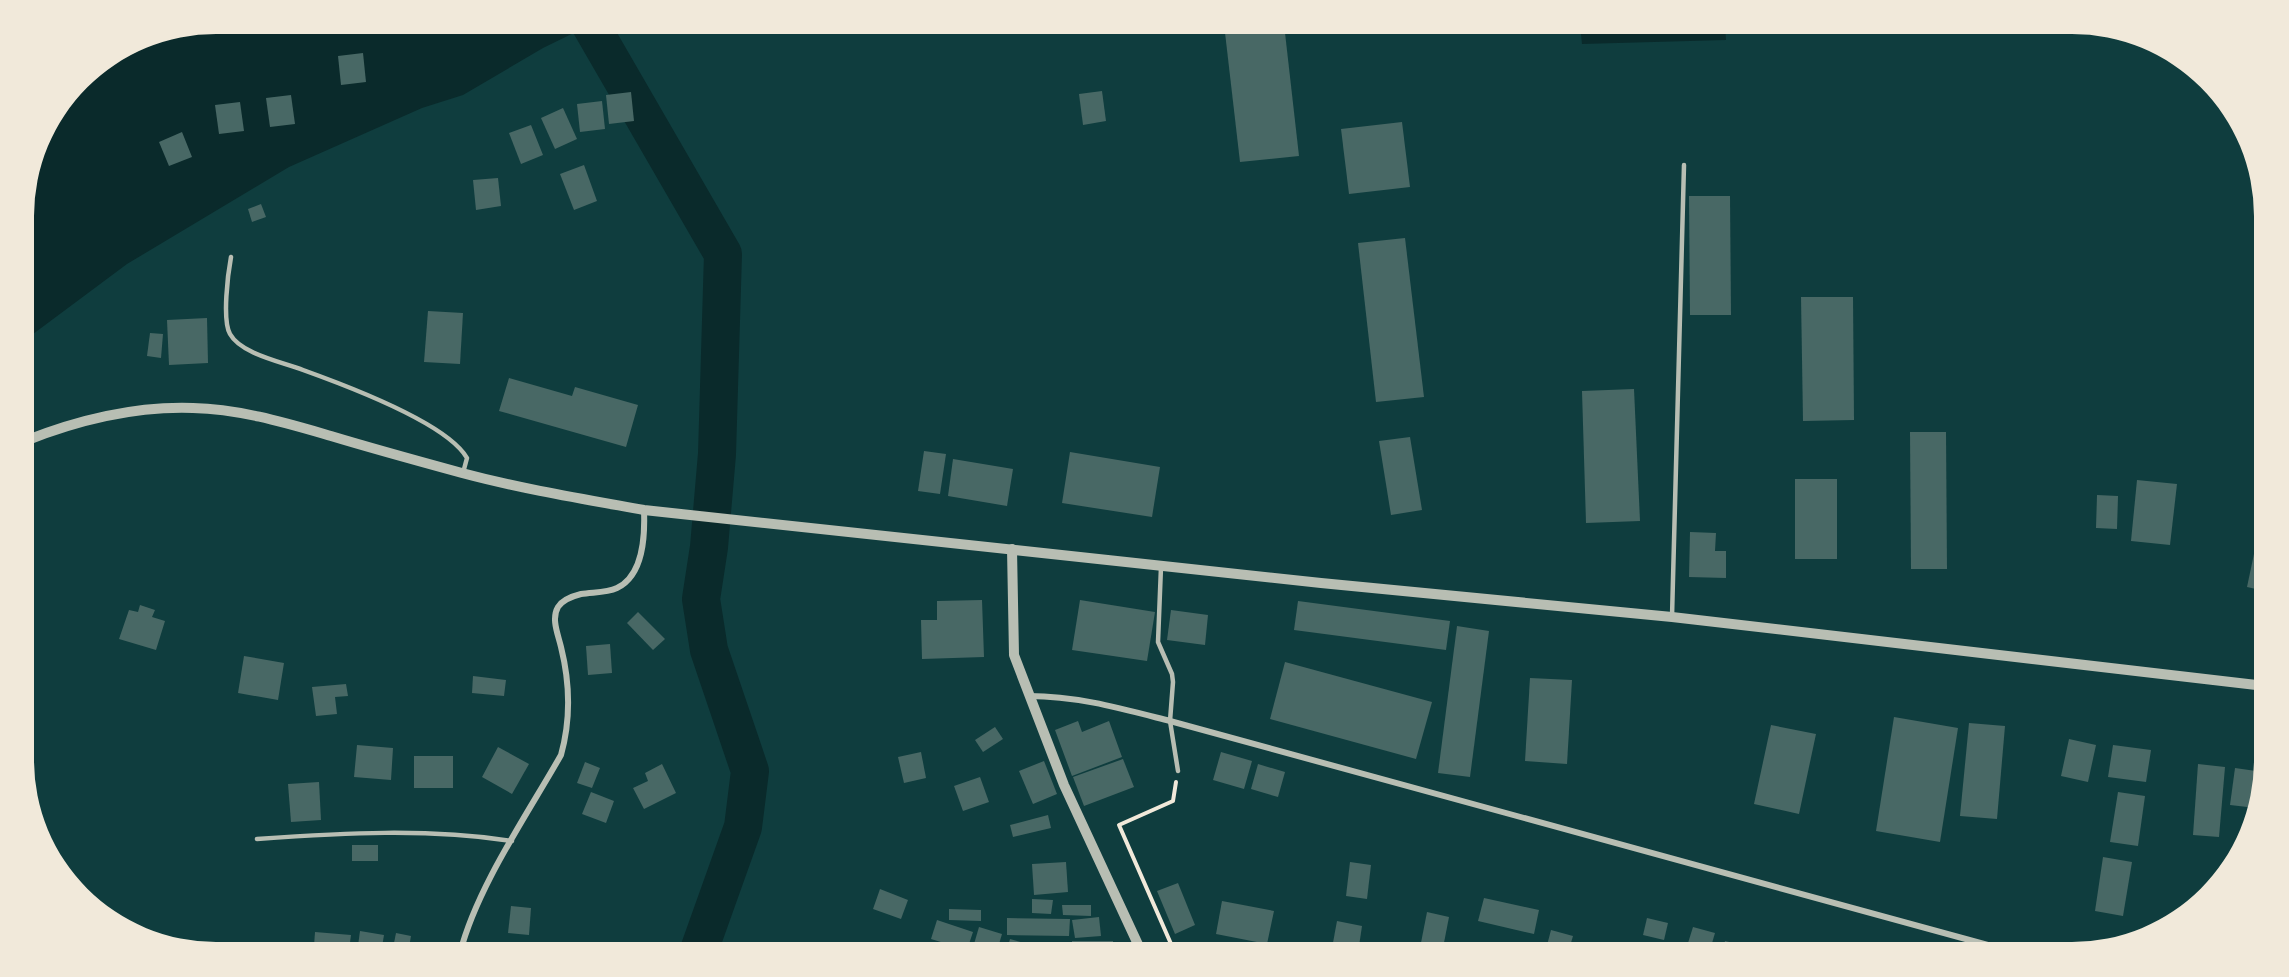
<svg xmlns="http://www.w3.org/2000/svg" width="2289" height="977" font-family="Ubuntu,sans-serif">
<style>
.water{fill:#0a2a2b}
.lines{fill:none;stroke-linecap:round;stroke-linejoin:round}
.river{stroke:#0a2a2b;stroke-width:38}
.building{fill:#486865}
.path{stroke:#f1e9da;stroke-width:4}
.service{stroke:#b8beb3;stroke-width:4.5}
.minor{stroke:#b8beb3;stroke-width:6}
.tertiary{stroke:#b8beb3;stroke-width:10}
</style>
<rect width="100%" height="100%" fill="#0f3d3e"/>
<!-- water -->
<g class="water">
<path d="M216,24H592L543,48L463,95L422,108L289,167L127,264L25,340L24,203L44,131L89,72L143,38Z"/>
<path d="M1580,24H1725L1726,40L1582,44Z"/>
</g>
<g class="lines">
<!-- river -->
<path class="river" d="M590,24L723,254L717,454L709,547L701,599L709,650L750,771L743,827L698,953"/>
</g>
<!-- building -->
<g class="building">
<path d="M1224,24H1284L1299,156L1240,162Z"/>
<path d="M363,53L366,82L341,85L338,56Z"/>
<path d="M1102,91L1106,121L1083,125L1079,94Z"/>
<path d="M631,92L634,121L609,124L606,95Z"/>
<path d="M291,95L295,124L270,127L266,98Z"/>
<path d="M602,101L605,129L580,132L577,104Z"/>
<path d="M240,102L244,131L219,134L215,105Z"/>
<path d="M563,108L577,139L555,149L541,118Z"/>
<path d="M1402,122L1410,187L1349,194L1341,129Z"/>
<path d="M531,125L543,155L521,164L509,133Z"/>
<path d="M182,132L192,157L169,166L159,142Z"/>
<path d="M584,165L597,201L574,210L560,174Z"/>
<path d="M498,178L501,206L476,210L473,180Z"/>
<path d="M1689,196H1730L1731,315H1690Z"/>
<path d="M261,204L266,217L252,222L248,209Z"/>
<path d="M1405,238L1424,397L1376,402L1358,243Z"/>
<path d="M1801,297H1853L1854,420L1803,421Z"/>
<path d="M428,311L463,313L460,364L424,362Z"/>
<path d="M207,318L208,363L169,365L167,320Z"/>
<path d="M150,333L163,334L161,358L147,356Z"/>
<path d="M509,378L572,396L575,387L638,405L626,447L499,411Z"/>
<path d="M1634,389L1640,521L1586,523L1582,391Z"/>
<path d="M1910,432H1946L1947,569H1911Z"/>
<path d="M1410,437L1422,510L1391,515L1379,441Z"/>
<path d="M924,451L946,454L940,494L918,491Z"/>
<path d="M1070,452L1160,467L1152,517L1062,503Z"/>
<path d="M953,459L1013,469L1007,506L948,496Z"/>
<rect x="1795" y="479" width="42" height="80"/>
<path d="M2137,480L2177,484L2170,545L2131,541Z"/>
<path d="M2097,495L2118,496L2117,529L2096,528Z"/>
<path d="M1690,532L1716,533L1715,551H1726V578L1689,577Z"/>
<path d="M2258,535L2264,536L2265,591L2247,587Z"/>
<path d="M982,600L984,657L922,659L921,620H937V601Z"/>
<path d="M1080,600L1155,612L1147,661L1072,650Z"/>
<path d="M1298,601L1450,621L1446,650L1294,630Z"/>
<path d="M140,605L155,610L152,617L165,621L156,650L119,639L129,610L138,612Z"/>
<path d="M1171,610L1208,615L1205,645L1167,640Z"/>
<path d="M638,612L665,639L653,650L627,623Z"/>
<path d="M1457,626L1489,631L1470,777L1438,773Z"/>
<path d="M610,644L612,673L588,675L586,646Z"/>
<path d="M244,656L284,663L278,700L238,693Z"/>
<path d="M1285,662L1432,702L1416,759L1270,719Z"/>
<path d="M473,676L506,680L504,696L472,693Z"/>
<path d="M1530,678L1572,680L1567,764L1525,761Z"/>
<path d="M346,684L348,696L335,697L337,714L316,716L312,687Z"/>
<path d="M1894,717L1958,728L1940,842L1876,831Z"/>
<path d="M1078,721L1082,732L1109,721L1122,757L1072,776L1055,730Z"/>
<path d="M1969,723L2005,726L1997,819L1960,816Z"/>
<path d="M1771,725L1816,734L1799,814L1754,804Z"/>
<path d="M995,727L1003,739L983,752L975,740Z"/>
<path d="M2069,739L2096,745L2088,782L2061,776Z"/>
<path d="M357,745L393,748L391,780L354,777Z"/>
<path d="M2113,745L2151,750L2146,782L2108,777Z"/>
<path d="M498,747L529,764L512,794L482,777Z"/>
<path d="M921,752L926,778L904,783L898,757Z"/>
<path d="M1221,752L1252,761L1244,789L1213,780Z"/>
<rect x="414" y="756" width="39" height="32"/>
<path d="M1123,759L1134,787L1084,806L1073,777Z"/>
<path d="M1044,761L1057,794L1033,804L1019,771Z"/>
<path d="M585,762L600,768L592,788L577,783Z"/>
<path d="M662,764L676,793L644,809L633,788L648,781L645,773Z"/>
<path d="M1258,764L1285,772L1278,797L1251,789Z"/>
<path d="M2198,764L2225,767L2219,837L2193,835Z"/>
<path d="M2235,768L2263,772L2256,808L2230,805Z"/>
<path d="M980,777L989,802L963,811L954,786Z"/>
<path d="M319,782L321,820L291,822L288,784Z"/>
<path d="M591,792L614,801L606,823L582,814Z"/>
<path d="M2118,792L2145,796L2138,846L2110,842Z"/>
<path d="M1048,815L1051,828L1013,837L1010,825Z"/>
<rect x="352" y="845" width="26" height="16"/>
<path d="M2103,857L2132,862L2123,916L2095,911Z"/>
<path d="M1066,862L1068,892L1034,895L1032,864Z"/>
<path d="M1350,862L1371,865L1367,899L1346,896Z"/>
<path d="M1178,883L1195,925L1175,934L1157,891Z"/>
<path d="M880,889L908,900L901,919L873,909Z"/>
<path d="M1484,898L1539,910L1534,934L1478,921Z"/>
<path d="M1032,899L1053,900L1051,914L1032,913Z"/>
<path d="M1222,901L1274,911L1267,944L1216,934Z"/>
<path d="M1062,905H1091V916L1063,915Z"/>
<path d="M511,906L531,908L529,935L508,933Z"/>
<path d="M949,909L981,910V921L949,920Z"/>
<path d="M1427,912L1449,917L1442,953H1419Z"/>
<path d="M1099,917L1101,936L1075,938L1072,920Z"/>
<path d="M1007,918L1070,919L1069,936L1007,935Z"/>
<path d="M1647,918L1668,923L1664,940L1643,935Z"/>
<path d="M937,920L973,932L967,950L931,939Z"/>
<path d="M1337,921L1362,926L1358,953L1332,948Z"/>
<path d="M979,927L1002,934L997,951L974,944Z"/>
<path d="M1693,927L1715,933L1710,950L1688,943Z"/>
<path d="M1551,930L1573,936L1568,953H1545Z"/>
<path d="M360,931L384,935L381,953H357Z"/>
<path d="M315,932L351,935L349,950L314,946Z"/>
<path d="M396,933L411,936L408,953H392Z"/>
<path d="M1010,939L1042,948L1041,953H1017L1007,950Z"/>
<path d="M1072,941H1113L1114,953H1072Z"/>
<path d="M1725,941L1742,945L1741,953H1722Z"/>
</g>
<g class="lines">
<!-- path -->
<path class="path" d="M1175,953L1119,825L1173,801L1176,782"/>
<!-- service -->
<g class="service">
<path d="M231,257C228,273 222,320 230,334C241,354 282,362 303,370C342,384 447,423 467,458L463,473"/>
<path d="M1161,567L1158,642L1172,674L1173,682L1170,721L1178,771"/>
<path d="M1672,617L1684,165"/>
<path d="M257,839C343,833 427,828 512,841"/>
</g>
<!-- minor -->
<g class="minor">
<path d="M1029,696C1078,696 1123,709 1170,721L2017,953"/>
<path d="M460,953C477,887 527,815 561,755C571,719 570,683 561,647C558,634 551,619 558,607C563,599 573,596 581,594C593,592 606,593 617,588C644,575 645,535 644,510"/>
</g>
<!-- tertiary -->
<g class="tertiary">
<path d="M25,441C78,420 136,406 193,408C240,409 286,423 331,436C374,449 418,461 462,473C522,489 583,499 644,510L1321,583L1672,617L2265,686"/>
<path d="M1012,549L1014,655L1064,785L1142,953"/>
</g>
</g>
<!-- crop -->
<path d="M0 0H2289V977H0ZM216 34H2072A182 182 0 0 1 2254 216V760A182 182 0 0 1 2072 942H216A182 182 0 0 1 34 760V216A182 182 0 0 1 216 34Z" fill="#f1e9da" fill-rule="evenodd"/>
</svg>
